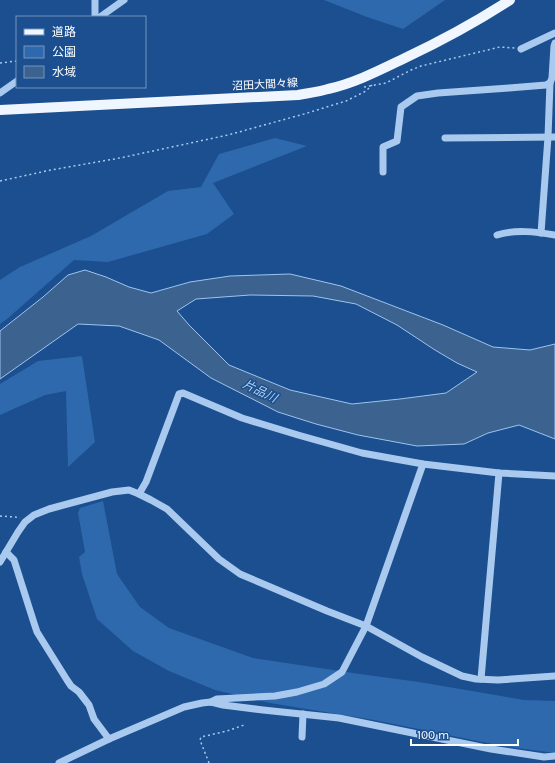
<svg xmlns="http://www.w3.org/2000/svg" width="555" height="763" font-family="Karla,'Noto Sans JP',sans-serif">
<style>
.green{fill:#2e69ad}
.water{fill:#3c6290;stroke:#9cc4f0;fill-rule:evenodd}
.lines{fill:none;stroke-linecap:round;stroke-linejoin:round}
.path{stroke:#a9c9ee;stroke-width:1.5;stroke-dasharray:2 3;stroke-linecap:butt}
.minor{stroke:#a9c9ee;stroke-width:7}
.major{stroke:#f0f6ff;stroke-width:10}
.labels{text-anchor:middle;stroke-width:3;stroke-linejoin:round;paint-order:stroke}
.street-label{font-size:11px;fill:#fff;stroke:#1b4f8f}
.water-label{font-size:12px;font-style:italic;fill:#b5d3f5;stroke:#1b4f8f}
</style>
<rect width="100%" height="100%" fill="#1b4f8f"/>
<!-- green -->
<g class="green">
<path d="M324,0H445L403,29L367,17Z"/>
<path d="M275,138L307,146L213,183L234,214L207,234L108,262L74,260L7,319L0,324V280L20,267L91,236L168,191L201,187L219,154Z"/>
<path d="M82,356L95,442L68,467L66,391L45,395L0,415V384L38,361Z"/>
<path d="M103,501L117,574L140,607L169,628L253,658L360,674L419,682L524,700L555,701V753L502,746L374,720L270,703L215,690L169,671L133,651L97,619L82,574L79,557L85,552L78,513L80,508Z"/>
</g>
<!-- water -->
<path class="water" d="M85,270L106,277L129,287L151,293L190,282L230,276L290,274L341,286L443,325L493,347L530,350L555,344V439L519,425L488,433L464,444L417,446L358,435L316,424L278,412L211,378L159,340L119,326L78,324L0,379V331L43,297L68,275ZM250,295L313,296L356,304L397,325L435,350L457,363L477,372L446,393L400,399L352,404L290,390L229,365L189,325L177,311L196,299Z"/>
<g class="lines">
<!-- path -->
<g class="path">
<path d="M0,63L17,61"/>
<path d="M364,87L386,83L411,70L421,66L500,47L515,48"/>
<path d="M0,181L51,170L120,158L228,135L304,114L346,101L366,91L372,85"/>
<path d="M0,516L15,517L20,518"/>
<path d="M209,763L200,740L201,737L227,731L244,725"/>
</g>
<!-- minor -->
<g class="minor">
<path d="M95,17V0"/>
<path d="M100,17L124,0"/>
<path d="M521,49L555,33"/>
<path d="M0,93L17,81"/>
<path d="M445,138L555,137"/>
<path d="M383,172V147L397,141L401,107L417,96L438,93L509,88L546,85L550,83L552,78L554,46L555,43"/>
<path d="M541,233L548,137L550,83"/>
<path d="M497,235C516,229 536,232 555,235"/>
<path d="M139,494L146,482L179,394L183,393L242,418L298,435L362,453L423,464L499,473L555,476"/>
<path d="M6,552L14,560L34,623L37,632L67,680L71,686L79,692L89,705L94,719L109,739"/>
<path d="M0,562L18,532L25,522L34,515L49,509L112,492L129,490L139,494L151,500L167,509L219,559L240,574L327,611L366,626L422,657L462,676L476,679L498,680L555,676"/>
<path d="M481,679L499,473"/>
<path d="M211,702L217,699L275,696L297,692L324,684L342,672L366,626L423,464"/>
<path d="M302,737L303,714"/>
<path d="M59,763L109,739L184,707L202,703L211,702L223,705L263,710L339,718L491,749L544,757L555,756"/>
</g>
<!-- major -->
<path class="major" d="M0,110L298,95C308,93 318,92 328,89C355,83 380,70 405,58C441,41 476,22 510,0"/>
</g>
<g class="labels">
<!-- street labels -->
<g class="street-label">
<text transform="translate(265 84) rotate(-3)" y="4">沼田大間々線</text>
</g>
<!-- water labels -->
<g class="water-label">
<text transform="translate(260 391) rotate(26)" y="4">片品川</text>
</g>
</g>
<!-- legend -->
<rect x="16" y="16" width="130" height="72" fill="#1b4f8f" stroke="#7695bc"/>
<rect x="24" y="29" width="20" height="6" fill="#f0f6ff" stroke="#7695bc"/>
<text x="52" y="36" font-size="12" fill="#ffffff">道路</text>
<rect x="24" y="46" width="20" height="12" fill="#2e69ad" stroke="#7695bc"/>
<text x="52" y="56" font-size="12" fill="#ffffff">公園</text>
<rect x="24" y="66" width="20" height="12" fill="#3c6290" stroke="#7695bc"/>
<text x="52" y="76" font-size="12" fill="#ffffff">水域</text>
<!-- scale -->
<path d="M411 739v6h107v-6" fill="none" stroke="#ffffff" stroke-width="2"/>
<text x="417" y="739" font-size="12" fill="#ffffff" stroke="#1b4f8f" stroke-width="3" paint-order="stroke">100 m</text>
</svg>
